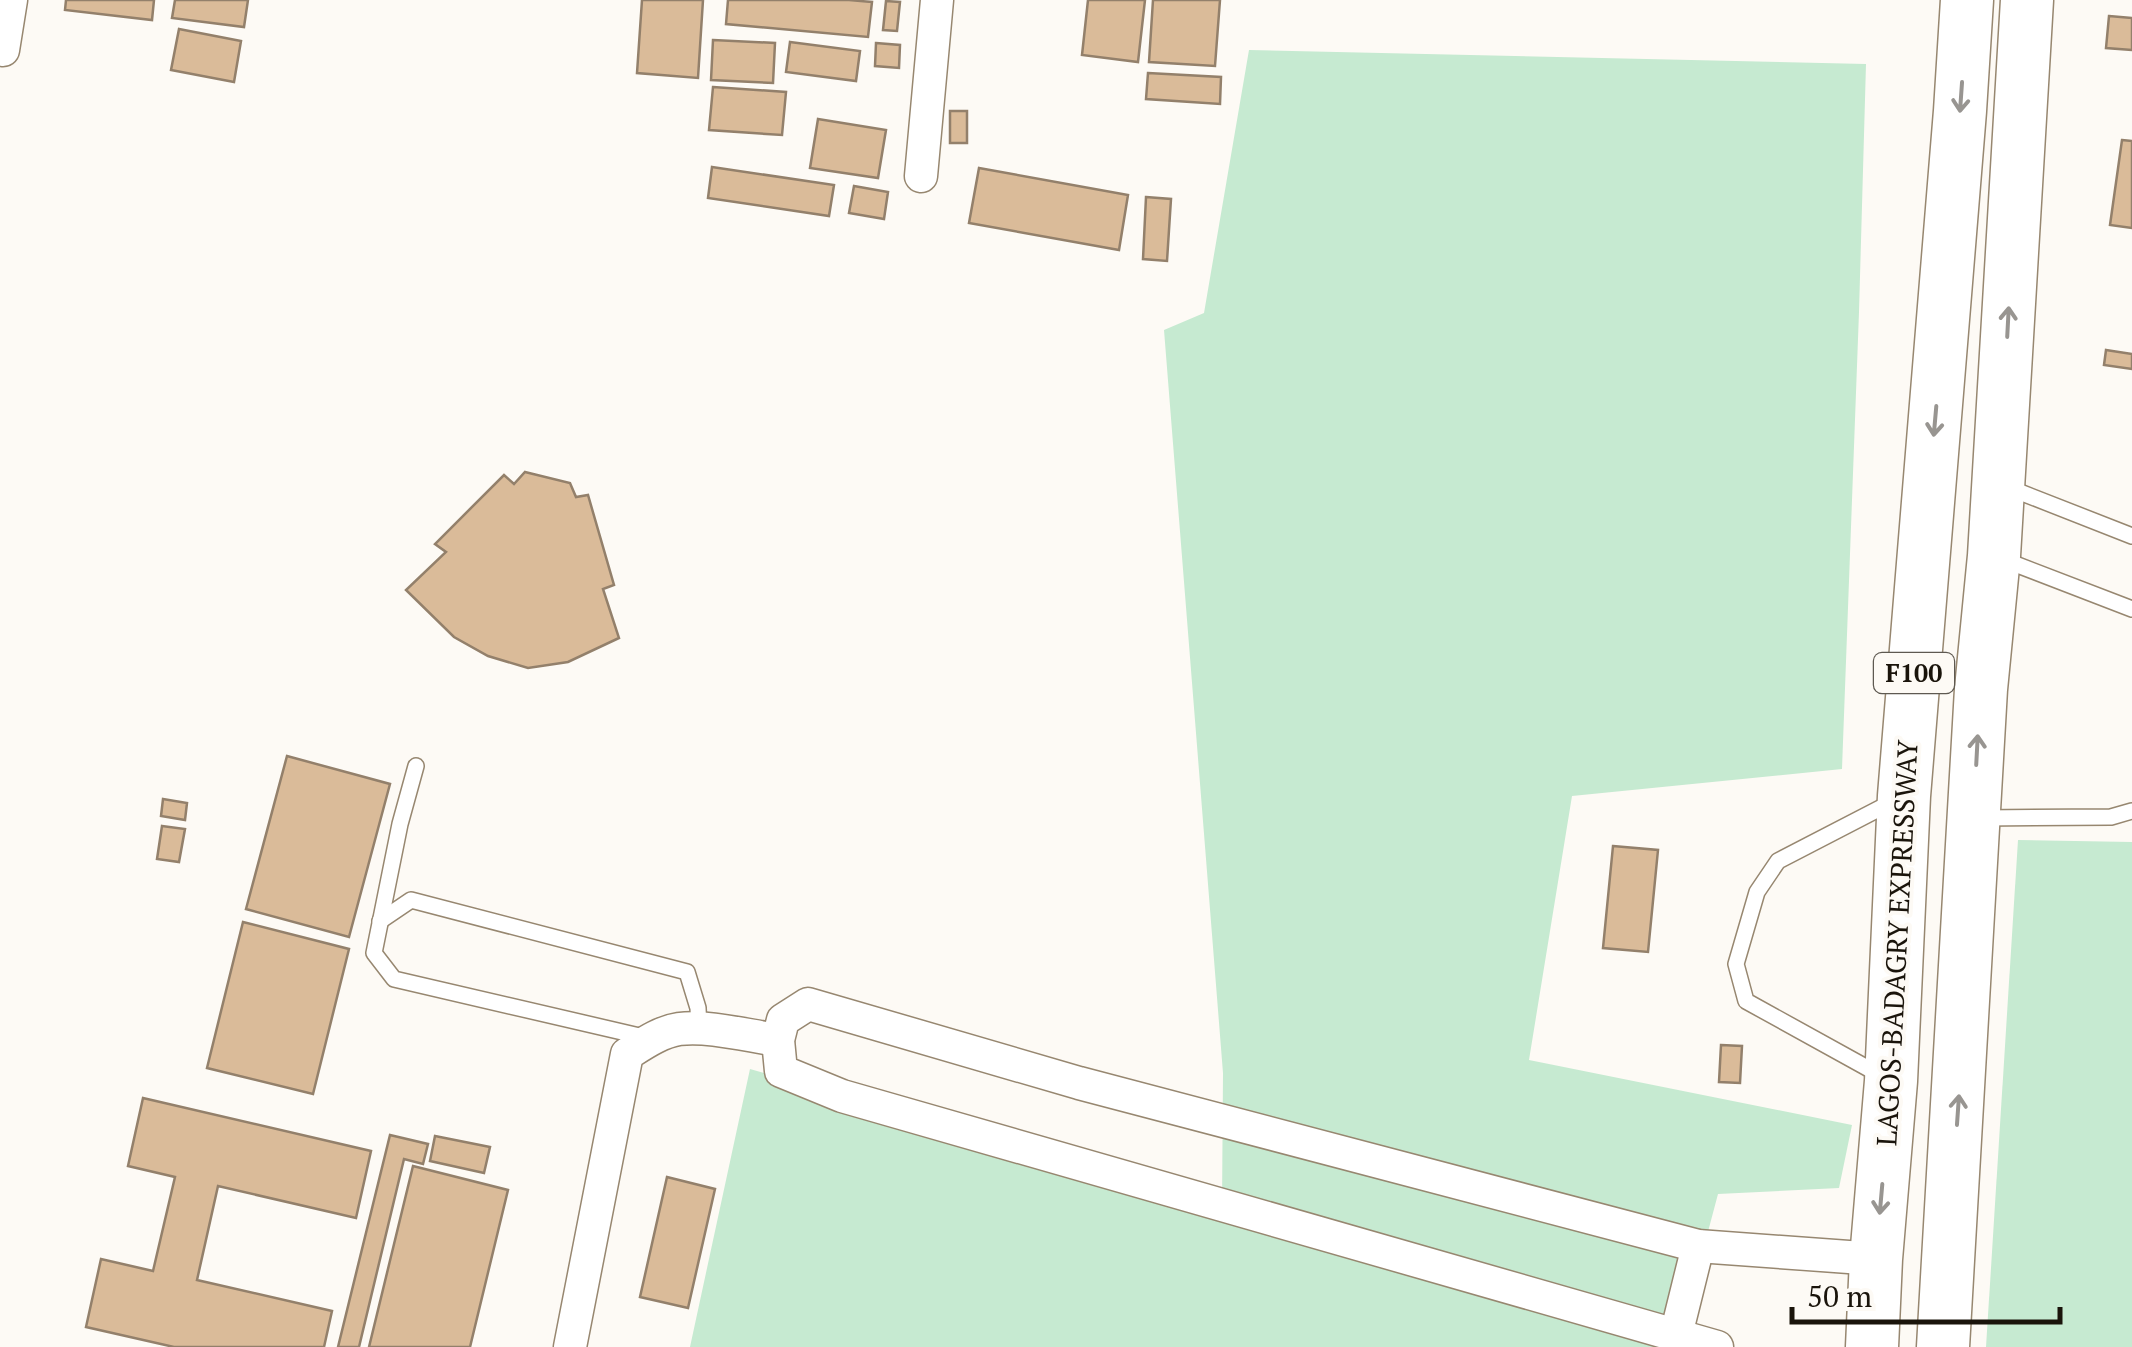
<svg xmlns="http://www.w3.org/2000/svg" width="2132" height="1347" font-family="'PT Serif',serif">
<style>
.green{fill:#c6ead1}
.building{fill:#dabb99;stroke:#93806b;stroke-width:2.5}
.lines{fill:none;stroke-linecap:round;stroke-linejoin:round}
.service-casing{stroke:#978770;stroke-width:18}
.minor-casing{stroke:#978770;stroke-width:35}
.trunk-casing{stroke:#978770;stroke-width:55}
.service{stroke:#fff;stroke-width:15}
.minor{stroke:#fff;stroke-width:32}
.trunk{stroke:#fff;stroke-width:52}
.oneway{stroke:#989591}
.labels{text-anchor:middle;stroke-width:8;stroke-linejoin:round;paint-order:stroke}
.shield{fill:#fdfaf5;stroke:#5e5951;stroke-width:2.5}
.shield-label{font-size:25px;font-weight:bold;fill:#1a140b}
.street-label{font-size:28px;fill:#1a140b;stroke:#fdfaf5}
</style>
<rect width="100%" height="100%" fill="#fdfaf5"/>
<!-- green -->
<g class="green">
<path d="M1249,50L1866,64L1859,312L1842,769L1572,796L1529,1060L1852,1125L1839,1188L1718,1194L1679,1341L1690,1347H690L750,1069L1222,1206L1223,1073L1164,330L1204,313Z"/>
<path d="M2018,840L2132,842V1347H1986Z"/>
</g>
<!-- building -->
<g class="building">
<path d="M66,0H154L152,20L65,10Z"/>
<path d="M175,0H248L244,27L172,18Z"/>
<path d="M642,0H703L698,78L637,73Z"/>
<path d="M728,0H849L872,2L868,37L726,24Z"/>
<path d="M1088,0H1145L1138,62L1082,55Z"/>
<path d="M1153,0H1220L1215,66L1149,62Z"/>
<path d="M886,1L900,2L897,31L883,30Z"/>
<path d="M2109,16L2132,18V50L2106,48Z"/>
<path d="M179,29L241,41L234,82L171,70Z"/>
<path d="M713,40L775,43L773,83L711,80Z"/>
<path d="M790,42L860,51L856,81L786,72Z"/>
<path d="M876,43L900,45L899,68L875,66Z"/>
<path d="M1148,73L1221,77L1220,104L1146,99Z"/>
<path d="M713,87L786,92L782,135L709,130Z"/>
<rect x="950" y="111" width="17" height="32"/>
<path d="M818,119L886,130L878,178L810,168Z"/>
<path d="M2122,140L2132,141V228L2110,225Z"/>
<path d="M712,167L834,185L829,216L708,198Z"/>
<path d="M979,168L1128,195L1119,250L969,223Z"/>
<path d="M854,186L888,192L884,219L849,213Z"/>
<path d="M1146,197L1171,199L1167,261L1143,259Z"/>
<path d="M2106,350L2132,354V369L2104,365Z"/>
<path d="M525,472L570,483L576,497L588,495L614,585L603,589L619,638L568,662L528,668L488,656L454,637L406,590L446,552L435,544L504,475L514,484Z"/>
<path d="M287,756L390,784L349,937L246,909Z"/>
<path d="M163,799L187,803L185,820L161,816Z"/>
<path d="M162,826L185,829L179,862L157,859Z"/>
<path d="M1613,846L1658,850L1648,952L1603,948Z"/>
<path d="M243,922L349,949L313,1094L207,1068Z"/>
<path d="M1721,1045L1742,1046L1740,1083L1719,1082Z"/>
<path d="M143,1098L371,1151L356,1218L218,1186L197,1280L332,1311L324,1347H174L86,1327L101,1259L153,1271L175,1177L128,1166Z"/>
<path d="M390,1135L428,1144L423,1164L404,1159L359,1347H338Z"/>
<path d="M435,1136L490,1147L484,1173L430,1161Z"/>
<path d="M413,1166L508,1190L470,1347H369Z"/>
<path d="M667,1177L715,1189L688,1308L640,1297Z"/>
</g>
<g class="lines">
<defs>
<g id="service">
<path d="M2007,487L2132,536"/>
<path d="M2002,559L2132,609"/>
<path d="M416,766L400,824L374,953L394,979L648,1038"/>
<path d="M1982,818L2111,817L2132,811"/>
<path d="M380,921L411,900L687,972L698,1008L699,1029"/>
<path d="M1880,1075L1746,1001L1736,964L1757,892L1778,861L1892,802"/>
</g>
<g id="minor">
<path d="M3,50L11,0"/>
<path d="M921,176L937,0"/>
<path d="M1676,1335L1698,1246"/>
<path d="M570,1347L627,1054C643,1044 660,1032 679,1029C708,1025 749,1036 778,1040"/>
<path d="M1717,1347L842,1096L781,1071L778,1040L783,1020L808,1004L1079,1083L1698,1246L1876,1259"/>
</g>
<g id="trunk">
<path d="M1872,1347L1876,1259L1891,1081L1904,796L1960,111L1967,0"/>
<path d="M1943,1347L1981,689L1994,556L2027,0"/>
</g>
</defs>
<!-- service casing -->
<use href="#service" class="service-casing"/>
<!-- minor casing -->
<use href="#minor" class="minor-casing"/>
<!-- trunk casing -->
<use href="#trunk" class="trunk-casing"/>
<!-- service -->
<use href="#service" class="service"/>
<!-- minor -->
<use href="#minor" class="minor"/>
<!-- trunk -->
<use href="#trunk" class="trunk"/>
</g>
<!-- one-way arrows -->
<defs><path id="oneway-shaft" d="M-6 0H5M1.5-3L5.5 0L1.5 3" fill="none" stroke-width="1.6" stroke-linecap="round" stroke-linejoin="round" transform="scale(2.5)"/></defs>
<g class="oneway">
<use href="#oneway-shaft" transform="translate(1961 97) rotate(94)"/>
<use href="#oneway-shaft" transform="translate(2008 322) rotate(-87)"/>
<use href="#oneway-shaft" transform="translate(1935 421) rotate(95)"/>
<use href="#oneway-shaft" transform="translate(1977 750) rotate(-87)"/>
<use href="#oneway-shaft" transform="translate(1958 1110) rotate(-86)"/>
<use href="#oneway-shaft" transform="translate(1881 1199) rotate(95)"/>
</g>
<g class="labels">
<!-- shield labels -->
<rect class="shield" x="1874" y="653" width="80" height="40" rx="8"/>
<g class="shield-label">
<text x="1914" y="682">F100</text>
</g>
<!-- street labels -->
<g class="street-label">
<text transform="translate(1897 943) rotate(-87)" y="10">LAGOS-BADAGRY EXPRESSWAY</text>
</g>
</g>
<!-- scale -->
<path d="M1792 1307v15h268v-15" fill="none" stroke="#1a140b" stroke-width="5"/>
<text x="1807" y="1307" font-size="30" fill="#1a140b" stroke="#fdfaf5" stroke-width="8" paint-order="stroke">50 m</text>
</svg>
